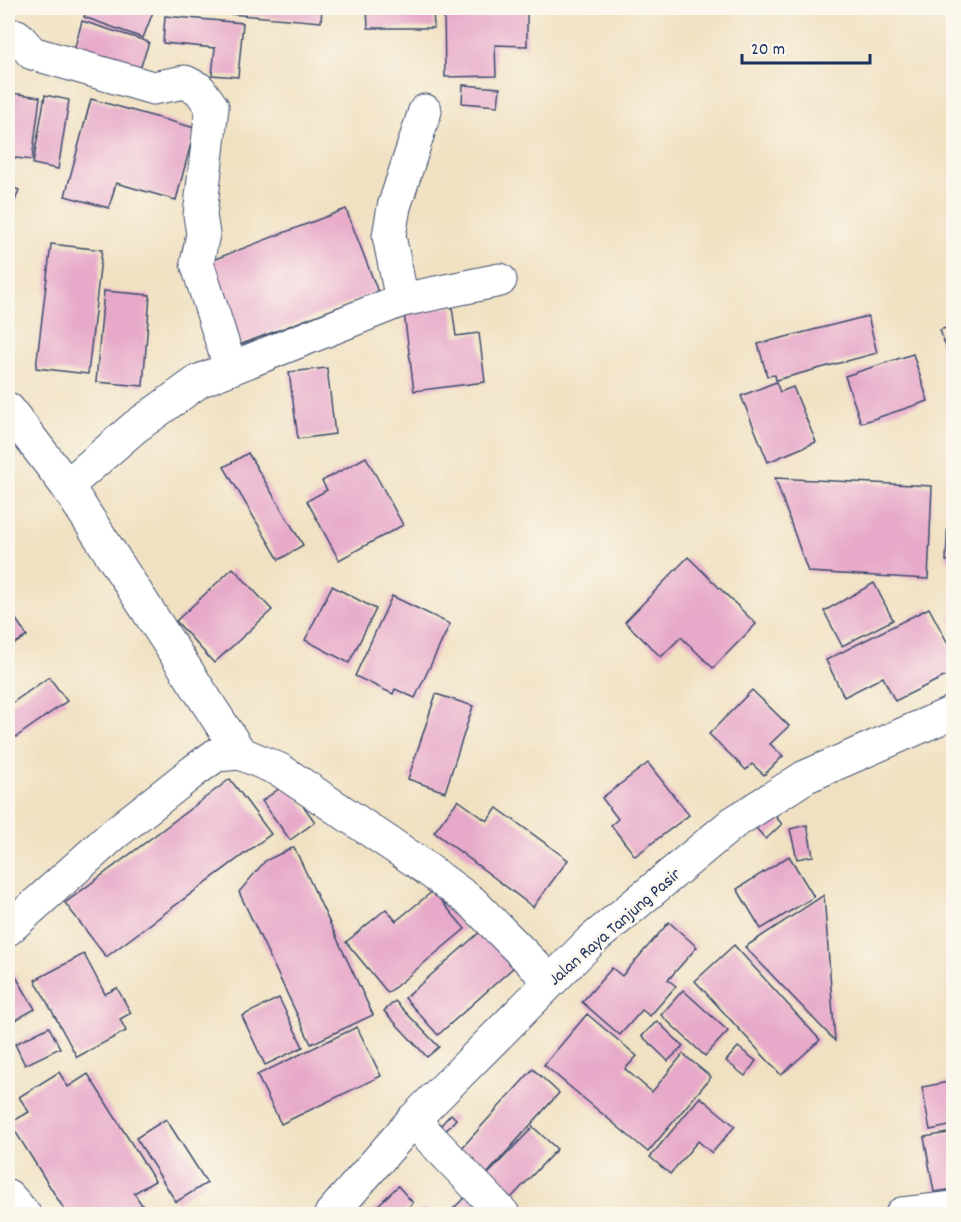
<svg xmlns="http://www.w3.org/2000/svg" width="961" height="1222" font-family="Dekko,sans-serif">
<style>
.building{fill:#e7a9c9}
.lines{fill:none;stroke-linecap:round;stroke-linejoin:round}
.minor-casing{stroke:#3b4a6d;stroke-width:35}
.minor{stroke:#fff;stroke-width:33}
.labels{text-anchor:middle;stroke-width:5;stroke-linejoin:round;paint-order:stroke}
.street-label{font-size:18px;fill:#1b2f5e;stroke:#fbf7ec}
</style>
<rect width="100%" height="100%" fill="#fbf7ec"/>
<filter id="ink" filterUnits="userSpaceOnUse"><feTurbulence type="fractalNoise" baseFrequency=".0167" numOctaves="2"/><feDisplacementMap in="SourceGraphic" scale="12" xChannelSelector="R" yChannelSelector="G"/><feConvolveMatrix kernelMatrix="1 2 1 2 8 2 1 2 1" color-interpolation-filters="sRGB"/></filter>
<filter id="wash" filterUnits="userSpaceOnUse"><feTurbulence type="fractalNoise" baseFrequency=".008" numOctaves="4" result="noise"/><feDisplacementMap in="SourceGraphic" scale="24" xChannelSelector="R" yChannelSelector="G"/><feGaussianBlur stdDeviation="1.35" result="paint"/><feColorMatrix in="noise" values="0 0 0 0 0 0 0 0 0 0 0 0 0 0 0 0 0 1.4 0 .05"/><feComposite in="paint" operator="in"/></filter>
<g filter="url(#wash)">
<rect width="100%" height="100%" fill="#f0e1c2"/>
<g id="blocks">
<!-- building -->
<g class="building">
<path d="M87,8H141L153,12L143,38L84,17Z"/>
<path d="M162,8H322L321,22Z"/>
<path d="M367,8H433L434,28H368Z"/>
<path d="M439,8H527V46L495,45L496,76L445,77L444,9Z"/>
<path d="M165,16L243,23L238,77L212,75L215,48L163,43Z"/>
<path d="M82,21L149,42L138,75L73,54Z"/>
<path d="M463,85L500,88L498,106L462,103Z"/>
<path d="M11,93L40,97L32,160L8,157Z"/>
<path d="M45,95L69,100L58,169L33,164Z"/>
<path d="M91,99L195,128L176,200L116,183L109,208L65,196Z"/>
<path d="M8,186L19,190L8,220Z"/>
<path d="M346,209L378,292L234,347L202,264Z"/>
<path d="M51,244L102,250L88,374L36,368Z"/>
<path d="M104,291L150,295L143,386L96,382Z"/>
<path d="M452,307L456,336L479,333L485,382L414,391L404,313Z"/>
<path d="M868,316L877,353L776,380L775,375L767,376L758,344Z"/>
<path d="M954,325V367H953L940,330Z"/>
<path d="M913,354L928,401L861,423L845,376Z"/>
<path d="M327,368L335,434L298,439L289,372Z"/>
<path d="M776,382L780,392L793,387L816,442L768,462L741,396Z"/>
<path d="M248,453L303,545L279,560L224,467Z"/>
<path d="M366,457L403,525L339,560L307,501L327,490L322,481Z"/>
<path d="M775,478L932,486L928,579L808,572Z"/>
<path d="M948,517H954V561H946Z"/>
<path d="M688,557L756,624L713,668L681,637L661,657L625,622Z"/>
<path d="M233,568L272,610L214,663L176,621Z"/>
<path d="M874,583L893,620L842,646L824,611Z"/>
<path d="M332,586L376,609L349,663L305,640Z"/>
<path d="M392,596L450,624L415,698L395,689L393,694L355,676Z"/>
<path d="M8,607L27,636L8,648Z"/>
<path d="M929,608L954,655V672L895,701L883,677L844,697L826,660Z"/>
<path d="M954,613V626L948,615Z"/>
<path d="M49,677L67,701L16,737L8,726V706Z"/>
<path d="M752,690L789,726L770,744L783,756L764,775L752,764L746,770L709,734Z"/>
<path d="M436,694L473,706L445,792L408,779Z"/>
<path d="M648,763L689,815L635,856L611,825L618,819L602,798Z"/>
<path d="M230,779L271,834L106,957L65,903Z"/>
<path d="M287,783L315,822L290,840L262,801Z"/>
<path d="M458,800L487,821L497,808L568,860L533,907L434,832Z"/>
<path d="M772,813L782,824L766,839L756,828Z"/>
<path d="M807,825L813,856L797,859L790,829Z"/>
<path d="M294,847L373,1015L311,1044L239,892L265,861Z"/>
<path d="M789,856L814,897L761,929L737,889Z"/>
<path d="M433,891L465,929L388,993L346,942L386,909L396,921Z"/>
<path d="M824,895L835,1041L745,947Z"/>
<path d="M669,922L697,947L668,980L676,986L650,1016L642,1010L620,1035L582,1002L612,968L622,976Z"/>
<path d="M481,931L514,967L438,1035L405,998Z"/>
<path d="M734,945L820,1040L781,1075L695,981Z"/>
<path d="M84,954L105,994L117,988L131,1013L120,1019L126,1031L77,1057L35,980Z"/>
<path d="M12,970L35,1009L10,1023L8,1019V972Z"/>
<path d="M683,990L728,1031L705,1056L661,1015Z"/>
<path d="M279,998L303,1047L265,1065L242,1016Z"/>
<path d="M395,1001L439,1047L427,1057L384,1011Z"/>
<path d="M587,1014L637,1056L625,1069L652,1092L683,1054L711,1077L648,1152L544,1065Z"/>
<path d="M657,1021L683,1046L668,1061L642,1036Z"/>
<path d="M49,1027L60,1048L25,1065L15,1044Z"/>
<path d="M357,1027L381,1076L281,1124L257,1075Z"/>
<path d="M738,1047L756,1061L745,1076L726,1061Z"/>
<path d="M533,1069L559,1093L487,1174L460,1150Z"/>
<path d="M59,1072L68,1087L88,1074L155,1181L134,1193L148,1214H67L10,1123L29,1112L19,1097Z"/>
<path d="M954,1081V1125L930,1130L922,1087Z"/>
<path d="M700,1097L735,1126L712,1153L698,1141L670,1174L650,1157Z"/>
<path d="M451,1114L456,1119L438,1140L432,1135Z"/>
<path d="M166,1119L207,1183L176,1202L136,1138Z"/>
<path d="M533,1127L557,1149L511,1198L487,1175Z"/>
<path d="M954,1132V1189L934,1192L924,1137Z"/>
<path d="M398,1186L413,1203L402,1214H369Z"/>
<path d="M471,1191L495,1214H448Z"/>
<path d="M425,1208L431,1214H419Z"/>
</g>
</g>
</g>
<g filter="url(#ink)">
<use href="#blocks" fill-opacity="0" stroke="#3b4a6d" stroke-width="1.5"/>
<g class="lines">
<defs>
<g id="minor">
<path d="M8,39L17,36L32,53L153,88L185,82L199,89L212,107L200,215L203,234L197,263L230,367"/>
<path d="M402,300L389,236L394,207L425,111"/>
<path d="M8,409L67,486L240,753"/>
<path d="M67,486L135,427L199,381L402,300L500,280"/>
<path d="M8,929L114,834L194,771L216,755L240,753L280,770L416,861L472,902L550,981"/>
<path d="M413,1120L503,1214"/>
<path d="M8,1196L24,1214"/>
<path d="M331,1214L413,1120L591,941L733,823L805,777L954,712"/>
<path d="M902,1214L954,1208"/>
</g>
</defs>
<!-- minor casing -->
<use href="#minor" class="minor-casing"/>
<!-- minor -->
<use href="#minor" class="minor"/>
</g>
</g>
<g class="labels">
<!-- street labels -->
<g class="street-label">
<text transform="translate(614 926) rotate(-41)" y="6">Jalan Raya Tanjung Pasir</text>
</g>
</g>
<!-- margin -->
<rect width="961" height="1222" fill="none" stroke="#fbf7ec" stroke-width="30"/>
<!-- scale -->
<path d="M742 54v9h128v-9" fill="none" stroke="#1b2f5e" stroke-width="3"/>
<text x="751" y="54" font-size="18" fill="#1b2f5e" stroke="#fbf7ec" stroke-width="4.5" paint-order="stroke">20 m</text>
</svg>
